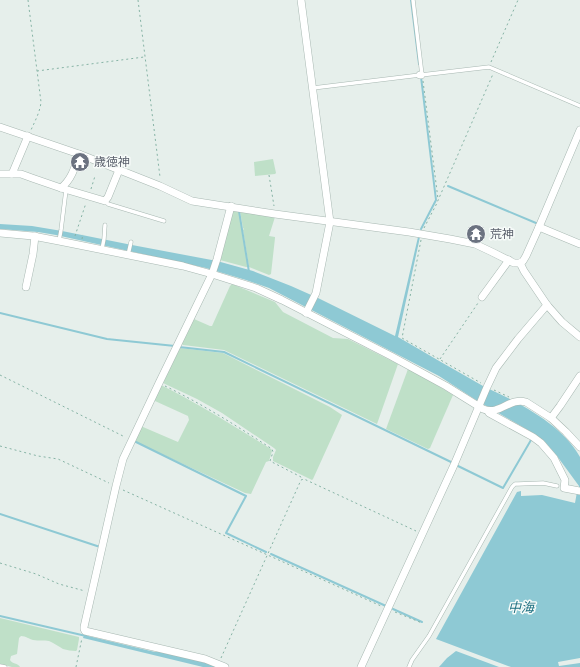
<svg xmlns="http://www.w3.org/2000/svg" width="580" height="667" font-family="'Work Sans','Noto Sans JP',sans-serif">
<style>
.green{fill:#bfe0c8}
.water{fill:#8ec9d4}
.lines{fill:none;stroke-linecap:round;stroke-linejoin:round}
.stream{stroke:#8ec9d4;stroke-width:2}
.lane-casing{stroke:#a8b8b2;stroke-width:4.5}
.street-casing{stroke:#a8b8b2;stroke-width:8}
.path{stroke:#86b3a5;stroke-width:1;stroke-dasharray:2 3;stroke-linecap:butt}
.lane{stroke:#fff;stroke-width:3.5}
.street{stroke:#fff;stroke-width:7}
.labels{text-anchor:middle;stroke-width:3;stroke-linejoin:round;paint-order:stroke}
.worship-label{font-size:12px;fill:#5b616d;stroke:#f7fbf9;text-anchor:start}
.water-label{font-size:13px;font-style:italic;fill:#1c6f80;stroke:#f7fbf9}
</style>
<rect width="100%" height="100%" fill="#e6efeb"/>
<!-- green -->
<g class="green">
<path d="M273,159L276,173L275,174L255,176L254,162Z"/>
<path d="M232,209L239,211L248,267H246L220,260Z"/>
<path d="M240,211L275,217L269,236L275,237V238L271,274L269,275L249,267L243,230L244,229L243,228Z"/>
<path d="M232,284L275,302L283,312L333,338L348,339L398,364L377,424L224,350L183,345L182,344L194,319L210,326H212L230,286Z"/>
<path d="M180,348L223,353L330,407L342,415L313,479L312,480L273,461V457L276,450L274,448L222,413L197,399L163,383Z"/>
<path d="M408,369L427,379L453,395L430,448L428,449L386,429Z"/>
<path d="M161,385C199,404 235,427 271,449L272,451L269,461L266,462L251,494L245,493L136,442V440L142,427H143L178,442L189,420L188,416L155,401L154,399Z"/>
<path d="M0,618L79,637V639L77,650L76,651C72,651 67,650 63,649C58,646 54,643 49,641C44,640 39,641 33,640C29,639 26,636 21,636L19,638L17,654L11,656L10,660C12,664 18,663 20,667H12L0,664Z"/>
</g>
<!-- water -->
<g class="water">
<path d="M0,224L32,226L62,231L132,245L217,261L253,271L291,286L318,298L395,336L418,237H420L398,337C427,354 455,370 483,386C491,390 500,394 508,398C535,412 565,430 580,457V490H579V486L557,456L545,442L533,433L476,400L439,376L269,288L246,280L206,268L56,235L38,232L0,229Z"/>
<path d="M521,491V496L542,495L575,503L577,492L580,493V658L558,662L559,666L580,663V667H511L436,639L517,492Z"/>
<path d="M84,635L155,652L163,651L216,666L215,667H203L83,638Z"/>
<path d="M456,651L499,667H439L447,658Z"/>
</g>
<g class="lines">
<!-- stream -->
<g class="stream">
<path d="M411,0L419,64"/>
<path d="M421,77L436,200L421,229"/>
<path d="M448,186L536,223"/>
<path d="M239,211L249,272"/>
<path d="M0,313L107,339L175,346"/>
<path d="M179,347L224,352L451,462"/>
<path d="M134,441L246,496L226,533L266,552"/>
<path d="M458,466L503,488L531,440"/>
<path d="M0,514L100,547"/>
<path d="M271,554L386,606"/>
<path d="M393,609L422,622"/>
<path d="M0,616L86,636"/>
</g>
<defs>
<g id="lane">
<path d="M413,0L422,75"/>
<path d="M421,75L489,67L580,106"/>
<path d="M313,88L420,75"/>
<path d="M105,201L108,204L164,221"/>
<path d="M59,241L61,230L66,190"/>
<path d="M102,249L104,239L105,225"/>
<path d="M128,255L131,242"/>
<path d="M0,666L5,667"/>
<path d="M409,667L412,660L429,636L443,611L512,487L515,484H518L543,483L557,486"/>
</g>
<g id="street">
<path d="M301,0L330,222L316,293L306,313"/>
<path d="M420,75H421"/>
<path d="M0,127L79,154L160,186L192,201L275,214L409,232L450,239L475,244L492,252L514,263H520L523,261L526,256L539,227L580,130"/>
<path d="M0,174H12L28,136"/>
<path d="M12,174H21L32,178L61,188L105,201L108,197L119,170"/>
<path d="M61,188C72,179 75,167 79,154"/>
<path d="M539,227L580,244"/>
<path d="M0,233L33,236L59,241L183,266L212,274L256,288L282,300L391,356L446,386L483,409C500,416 509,397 526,402L551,418L566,432L580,447"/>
<path d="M520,263L524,271L547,305L562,322L580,337"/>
<path d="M26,287L33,254L35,236"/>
<path d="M482,297L509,260"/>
<path d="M488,411L489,413L533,437L541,443L554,458L565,480L564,488L580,491"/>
<path d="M551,418L560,406L580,376"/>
<path d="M225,667L205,659L85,631L84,629V627L116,486L123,459L159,383L212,274L217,259L231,206"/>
<path d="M361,667L454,465L487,387L496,368L518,339L547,305"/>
</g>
</defs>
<!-- lane casing -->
<use href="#lane" class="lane-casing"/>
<!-- street casing -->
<use href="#street" class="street-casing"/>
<!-- path -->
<g class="path">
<path d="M28,0L41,102C40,112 35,121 31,130"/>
<path d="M138,0L160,177"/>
<path d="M491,62L518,0"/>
<path d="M37,71L144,57"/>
<path d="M423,81L438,199"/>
<path d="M269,175L274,206"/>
<path d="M91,189L95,176"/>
<path d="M424,228L436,205L493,74"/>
<path d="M75,236L86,203"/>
<path d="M82,239L83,234"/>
<path d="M421,240L402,338L481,383"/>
<path d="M440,359L478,303"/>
<path d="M0,375L125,437"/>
<path d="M165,386C202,404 237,426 272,449L273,452L270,461L301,477L302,479"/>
<path d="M494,390L509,397"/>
<path d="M0,446L38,456L58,459L109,483"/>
<path d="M123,490L381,606"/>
<path d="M0,563L36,574L59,584L85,591"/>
<path d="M395,612L422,623"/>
<path d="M221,658L301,480L304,479L416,531"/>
<path d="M76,667L82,638"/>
</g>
<!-- lane -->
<use href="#lane" class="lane"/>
<!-- street -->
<use href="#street" class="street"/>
</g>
<!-- icons -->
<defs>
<symbol id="temple-disc" viewBox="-11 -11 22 22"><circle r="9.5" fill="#6b7280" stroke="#f7fbf9"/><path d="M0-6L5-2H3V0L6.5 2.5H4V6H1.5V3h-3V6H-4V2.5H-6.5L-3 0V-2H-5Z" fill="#fff"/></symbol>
</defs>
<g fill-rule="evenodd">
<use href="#temple-disc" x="69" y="151" width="22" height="22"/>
<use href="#temple-disc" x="465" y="223" width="22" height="22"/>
</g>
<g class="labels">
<!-- worship labels -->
<g class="worship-label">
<text x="94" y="166">歳徳神</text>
<text x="490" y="238">荒神</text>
</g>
<!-- water labels -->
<g class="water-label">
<text x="521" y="612">中海</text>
</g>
</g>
</svg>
